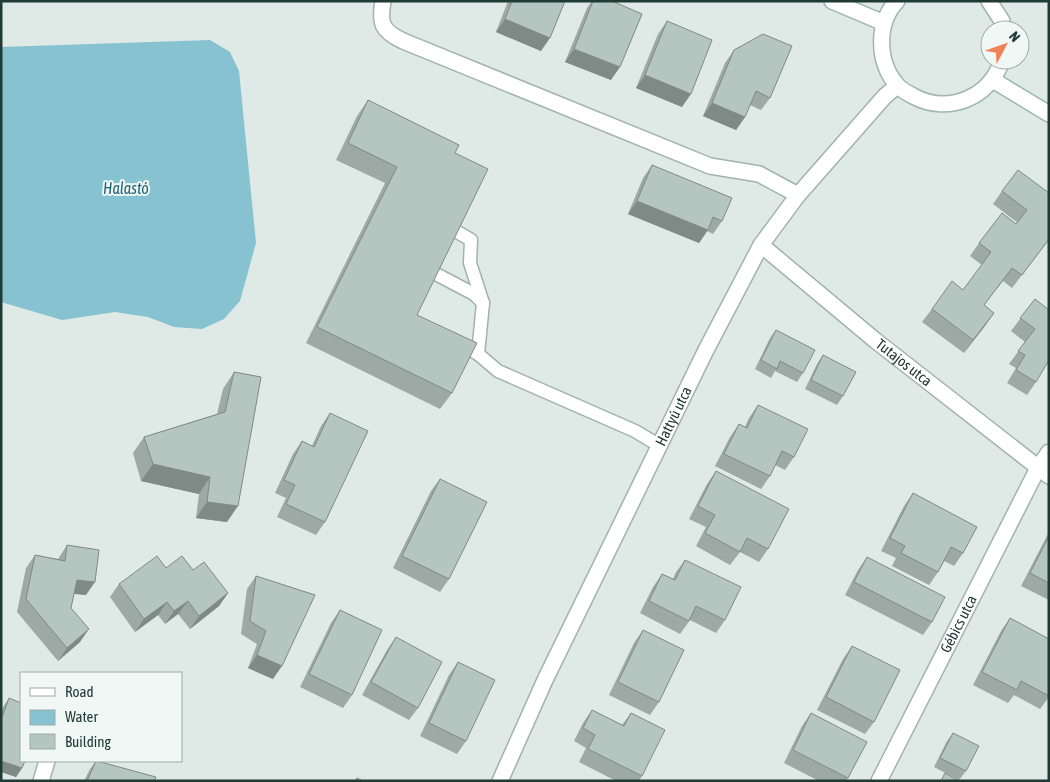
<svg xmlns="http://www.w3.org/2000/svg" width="1050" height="782" font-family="'Asap Condensed',sans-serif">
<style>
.water{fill:#87c2d0}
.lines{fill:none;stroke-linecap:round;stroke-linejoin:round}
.lane-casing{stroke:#a2b2ad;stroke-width:15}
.street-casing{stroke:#a2b2ad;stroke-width:18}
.secondary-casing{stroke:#9eb6ae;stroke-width:18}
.lane{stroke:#fff;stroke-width:12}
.street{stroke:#fff;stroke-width:15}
.secondary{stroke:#fff;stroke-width:15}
.wall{fill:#9ca9a4}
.shaded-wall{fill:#7f8a86}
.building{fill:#b5c5bf;stroke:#7f8a86}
.labels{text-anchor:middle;stroke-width:4;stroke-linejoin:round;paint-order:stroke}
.street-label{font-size:15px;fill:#203a34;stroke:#f0f7f4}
.water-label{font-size:16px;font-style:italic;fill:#1c6375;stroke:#f0f7f4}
</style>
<rect width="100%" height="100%" fill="#dfeae6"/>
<!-- water -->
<path class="water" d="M210,40L230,52L239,71L256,243L240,301L224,319L202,329L174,327L148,317L115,312L62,320L1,302V47Z"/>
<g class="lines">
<defs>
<g id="lane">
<path d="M454,230L471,240L470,263L483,303"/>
<path d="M434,273L474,294L483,303L478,354"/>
<path d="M458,343L478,354L498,371L635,431L660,446"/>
</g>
<g id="street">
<path d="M383,1C379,24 382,31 403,41L710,166L759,174L798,195"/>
<path id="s1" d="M761,245L876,341L1049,476"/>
<path d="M41,781L47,761"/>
<path id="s2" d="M500,781L545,680L706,350L761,245L798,195L885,96L897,86"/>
<path id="s3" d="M879,781L1038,468L1049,452"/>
</g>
<g id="secondary">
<path d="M832,1L884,23"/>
<path d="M897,1C876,23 877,62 897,85C901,90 908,93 913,96C948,115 990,98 1002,60"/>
<path d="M989,1L1002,21L1003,30"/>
<path d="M993,80L1049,114"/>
</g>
</defs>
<!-- lane casing -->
<use href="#lane" class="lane-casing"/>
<!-- street casing -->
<use href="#street" class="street-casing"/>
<!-- secondary casing -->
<use href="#secondary" class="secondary-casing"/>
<!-- lane -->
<use href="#lane" class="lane"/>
<!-- street -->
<use href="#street" class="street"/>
<!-- secondary -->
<use href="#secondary" class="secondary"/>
</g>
<!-- wall -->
<g class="wall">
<path d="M508,1H565L541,51L496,32Z"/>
<path d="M592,1H612L611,80L565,62L587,8Z"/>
<path d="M667,21L682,107L636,88L658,34Z"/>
<path d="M734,50L770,98L761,110L750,105L745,117L736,130L703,116L725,63Z"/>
<path d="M368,100L455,153L417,315L452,393L440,409L306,343L385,183L336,160L357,116Z"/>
<path d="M652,165L722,221L713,234L707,231L699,243L628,214L643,178Z"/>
<path d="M1002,191L1049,193V240L1012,288L1003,281L984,305L994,313L964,353L922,322L932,309L963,290L982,265L970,256L979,243L1016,224L1018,223L993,204Z"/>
<path d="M1035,299L1036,382L1027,395L1007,383L1016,368L1009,364L1025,342L1011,331Z"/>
<path d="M776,330L803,373L797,382L775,371L771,378L755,369L770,338Z"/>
<path d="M823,355L843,396L837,405L805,389L817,364Z"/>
<path d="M234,372L227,522L196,518L199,494L141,481L133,453L144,437L217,414L223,389Z"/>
<path d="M758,405L794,457L785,470L775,465L770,476L761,489L715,466L730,437L739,424L745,427L749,418Z"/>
<path d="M330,413L325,522L316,535L277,517L286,498L275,493L293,454L302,441L312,446L321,426Z"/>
<path d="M716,471L768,549L759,562L740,552L730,565L696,546L706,527L689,519L707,484Z"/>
<path d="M440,479L449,579L440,592L393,568L431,491Z"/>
<path d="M913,493L963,553L954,566L944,561L938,572L929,585L892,566L896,558L881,551L904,506Z"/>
<path d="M1049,532V600L1021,586Z"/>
<path d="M67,545L86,595L74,594L71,608L80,642L58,661L17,612L26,568L35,555L58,559Z"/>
<path d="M867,557L932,622L923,635L845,595L858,570Z"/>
<path d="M685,560L725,620L716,633L690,620L680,634L640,613L653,587L662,574L673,579L676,572Z"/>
<path d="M166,568L193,570L228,593L219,606L190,629L178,614L165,624L158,615L135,632L110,597L119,584Z"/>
<path d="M256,576L315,595L273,679L248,668L257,644L241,634L247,589Z"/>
<path d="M340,610L352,695L343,708L300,687L331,623Z"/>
<path d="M1010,618L1049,639V697L1040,709L1014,695L1008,703L973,685L1001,631Z"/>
<path d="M643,630L659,702L650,715L609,695L634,643Z"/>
<path d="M396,637L418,708L409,720L362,695L387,650Z"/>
<path d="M852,646L874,722L865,734L817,710L843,659Z"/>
<path d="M458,662L466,741L457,754L420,736L449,675Z"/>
<path d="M9,698L22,768L16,777L1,772V711L3,707Z"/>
<path d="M592,710L622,725L631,713L642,776L639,781H616L579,762L586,748L574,741L583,723Z"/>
<path d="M811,713L848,778L846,781H819L784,763L802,726Z"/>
<path d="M953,733L966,771L959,780L934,767L947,741Z"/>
<path d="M96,761L154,781H84L90,769Z"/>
</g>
<!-- shaded-wall -->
<g class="shaded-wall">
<path d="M505,19L550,38L541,51L496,32Z"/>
<path d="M574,49L620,67L611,80L565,62Z"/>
<path d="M645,75L691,94L682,107L636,88Z"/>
<path d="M712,103L745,117L736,130L703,116Z"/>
<path d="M637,201L708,230L699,243L628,214Z"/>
<path d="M994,313L985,326L964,353L973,340Z"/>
<path d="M153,464L210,477L199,494L141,481Z"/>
<path d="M207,502L238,506L227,522L196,518Z"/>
<path d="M77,580L95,582L86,595L68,593Z"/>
<path d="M228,593L219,606L190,629L199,616Z"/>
<path d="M188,601L178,614L165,624L174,611Z"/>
<path d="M167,602L158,615L135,632L144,619Z"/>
<path d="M89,629L80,642L58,661L67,648Z"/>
<path d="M257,655L282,666L273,679L248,668Z"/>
<path d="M1,761L22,768L16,777L1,772Z"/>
</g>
<!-- building -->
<g class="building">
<path d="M512,1H565L550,38L505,19Z"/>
<path d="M593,1H612L642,14L620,67L574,49Z"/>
<path d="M667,21L712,40L691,94L645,75Z"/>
<path d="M763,34L792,46L770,98L756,91L745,117L712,103L734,50Z"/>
<path d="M368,100L459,145L455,153L488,169L417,315L477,343L452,393L317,327L397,167L348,143Z"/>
<path d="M652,165L732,198L722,221L713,217L708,230L637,201Z"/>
<path d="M1018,170L1049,193V239L1022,275L1012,268L984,305L994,313L973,340L932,309L952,281L963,290L991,252L979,243L1002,213L1016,224L1027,210L1002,191Z"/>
<path d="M1035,299L1049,310V360L1036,382L1016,370L1025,355L1018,351L1035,329L1020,318Z"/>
<path d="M776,330L815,350L803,373L780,361L777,369L761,360Z"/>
<path d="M823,355L856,372L843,396L811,380Z"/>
<path d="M234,372L261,377L238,506L207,502L210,477L153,464L144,437L225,412Z"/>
<path d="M758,405L808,429L794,457L782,451L770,476L724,454L739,424L747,428Z"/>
<path d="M330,413L368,431L325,522L286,504L295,485L284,480L302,441L314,447Z"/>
<path d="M716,471L789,509L768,549L747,538L740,552L705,533L715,515L698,506Z"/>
<path d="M440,479L487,502L449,579L402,556Z"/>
<path d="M913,493L977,527L963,553L951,547L938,572L901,553L905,546L890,538Z"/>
<path d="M1049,536V583L1030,573Z"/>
<path d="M67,545L99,550L95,582L77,580L71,608L89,629L67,648L26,599L35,555L65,561Z"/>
<path d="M157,556L166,568L182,556L193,570L204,562L228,593L199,616L188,601L174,611L167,602L144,619L119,584Z"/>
<path d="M867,557L945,597L932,622L854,582Z"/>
<path d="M685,560L741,587L725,620L696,606L689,621L649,601L662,574L675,580Z"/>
<path d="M256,576L315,595L282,666L257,655L266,631L250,621Z"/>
<path d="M340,610L382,630L352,695L309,674Z"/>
<path d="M1010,618L1049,639V696L1021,681L1017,690L982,672Z"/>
<path d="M643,630L684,650L659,702L618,682Z"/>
<path d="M396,637L442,662L418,708L371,682Z"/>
<path d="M852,646L900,670L874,722L826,697Z"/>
<path d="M458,662L495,680L466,741L429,723Z"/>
<path d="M9,698L21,703V761H25L22,768L1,761V720Z"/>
<path d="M592,710L624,726L631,713L665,730L642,776L588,749L595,735L583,728Z"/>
<path d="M811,713L867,742L848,778L793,750Z"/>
<path d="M953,733L979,746L966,771L940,758Z"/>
<path d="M96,761H97L156,777L154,781H87Z"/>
<path d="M945,773L959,781H941Z"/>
<path d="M357,778L363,781H355Z"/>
</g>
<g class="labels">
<!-- street labels -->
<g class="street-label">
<text dy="5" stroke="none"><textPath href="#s1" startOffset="185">Tutajos utca</textPath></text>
<text dy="5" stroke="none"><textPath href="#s2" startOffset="404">Hattyú utca</textPath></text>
<text dy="5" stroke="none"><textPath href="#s3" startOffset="176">Gébics utca</textPath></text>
</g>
<!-- water labels -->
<g class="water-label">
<text x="126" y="194">Halastó</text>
</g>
</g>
<!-- border -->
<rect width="1050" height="782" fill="none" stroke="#203a34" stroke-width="5"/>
<!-- legend -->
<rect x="20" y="672" width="162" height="90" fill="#f0f7f4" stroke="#9daba7"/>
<rect x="30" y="688" width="25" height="8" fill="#ffffff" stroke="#9daba7"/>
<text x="65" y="697" font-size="15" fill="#203a34">Road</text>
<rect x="30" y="710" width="25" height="15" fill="#87c2d0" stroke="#9daba7"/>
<text x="65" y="722" font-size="15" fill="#203a34">Water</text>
<rect x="30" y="734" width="25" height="15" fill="#b5c5bf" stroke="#9daba7"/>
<text x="65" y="747" font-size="15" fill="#203a34">Building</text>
<!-- north arrow -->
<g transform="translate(1005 45) rotate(49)"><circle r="24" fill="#f0f7f4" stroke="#9daba7"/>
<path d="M0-4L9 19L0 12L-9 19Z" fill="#f18257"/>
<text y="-8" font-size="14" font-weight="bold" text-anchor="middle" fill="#203a34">N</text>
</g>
</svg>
